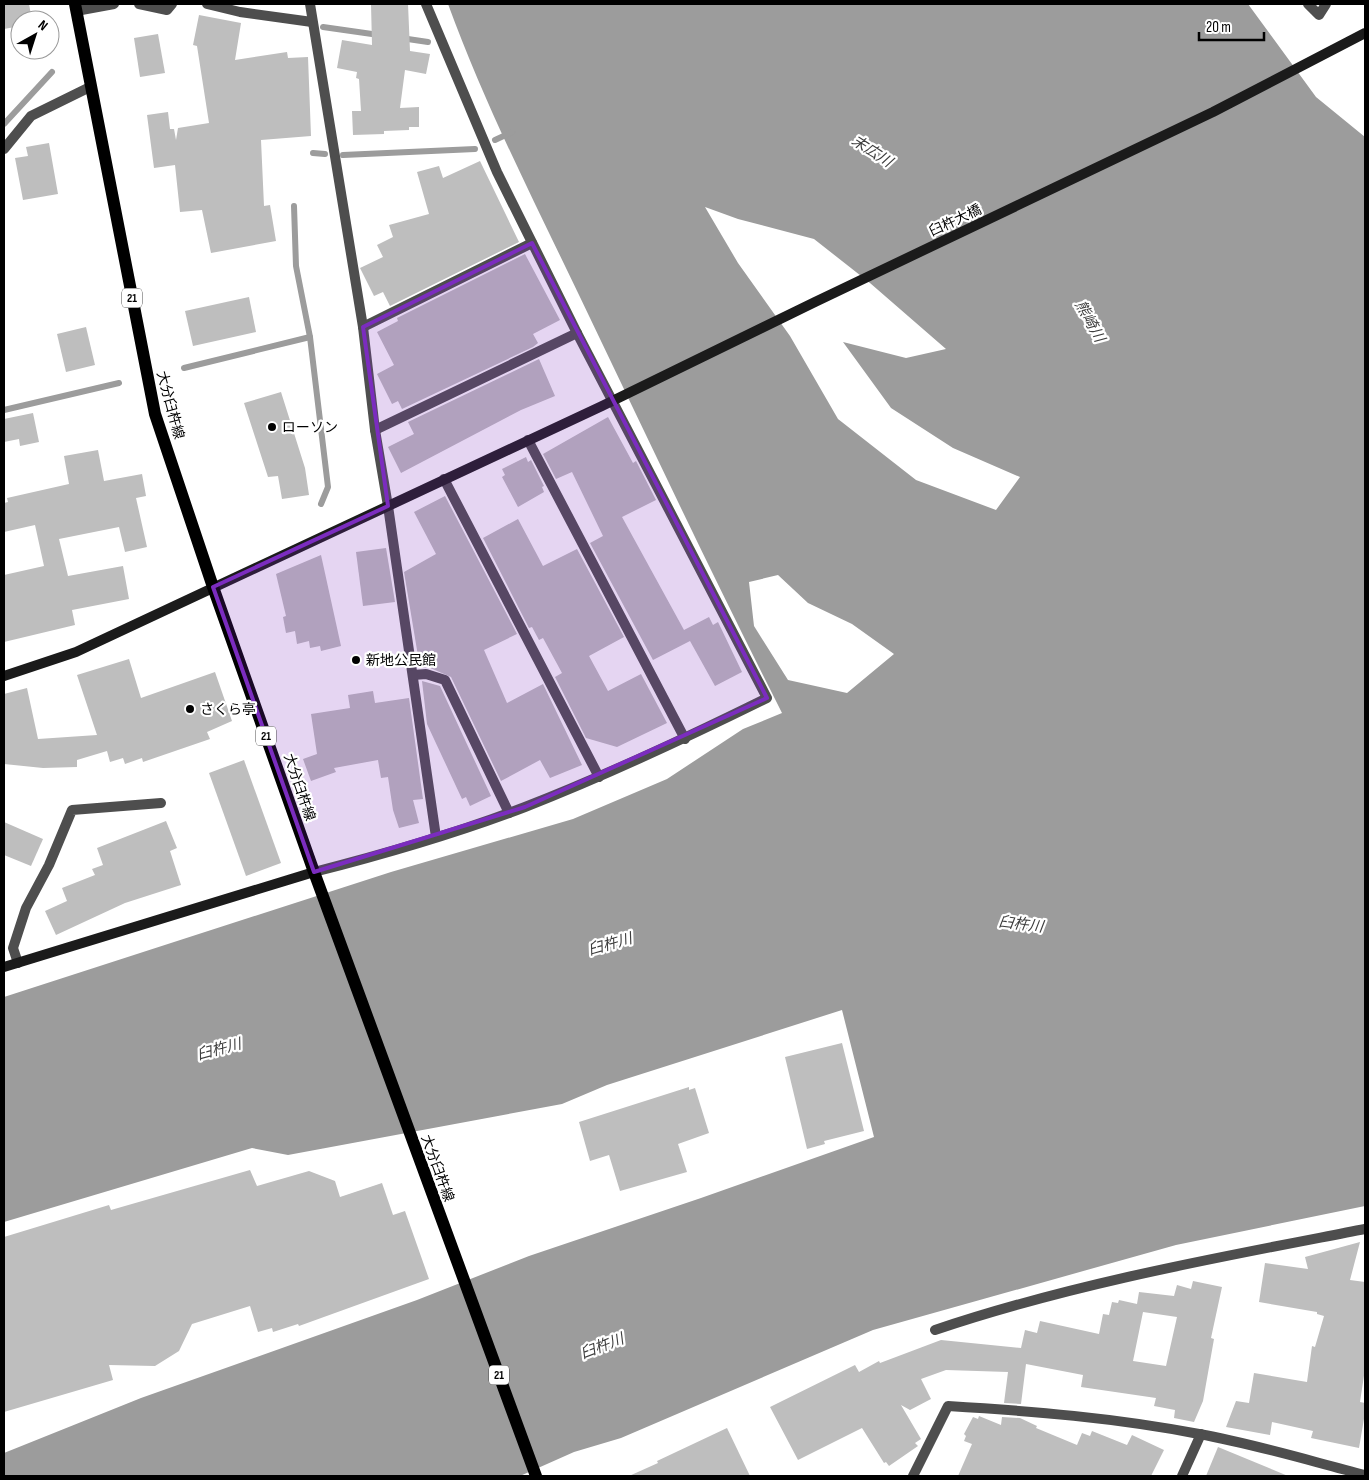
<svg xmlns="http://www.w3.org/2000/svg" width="1369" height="1480" font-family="'Sofia Sans Condensed','Noto Sans JP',sans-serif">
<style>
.water{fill:#9c9c9c;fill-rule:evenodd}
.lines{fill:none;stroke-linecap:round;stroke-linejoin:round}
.stream{stroke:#9c9c9c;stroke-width:6}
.building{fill:#bebebe;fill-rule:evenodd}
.street{stroke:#4e4e4e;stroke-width:10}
.secondary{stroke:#1b1b1b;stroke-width:10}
.primary{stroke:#000;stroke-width:12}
.marked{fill:#7b2cbf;fill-opacity:0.2;stroke:#7b2cbf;stroke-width:4;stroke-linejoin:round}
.poi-dot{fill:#000;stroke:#fff;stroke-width:2}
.labels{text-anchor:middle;stroke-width:4.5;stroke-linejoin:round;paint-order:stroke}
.shield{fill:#fff;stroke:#4c4c4c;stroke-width:1}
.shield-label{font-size:12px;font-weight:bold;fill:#000}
.street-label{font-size:14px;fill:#000;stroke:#fff}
.poi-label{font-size:14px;fill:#000;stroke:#fff;text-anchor:start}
.water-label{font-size:15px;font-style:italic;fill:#3d3d3d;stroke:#fff}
</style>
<rect width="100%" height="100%" fill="#fff"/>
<!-- water -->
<path class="water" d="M448,4H1248L1316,97L1365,137V1206L1176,1245L873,1330L621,1438L574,1452L520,1476H4V1453L141,1398L417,1300L529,1256L701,1198L874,1137L842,1010L607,1085L562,1104L288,1155L252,1148L4,1222V997L391,872L573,819L667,779L743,729L782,713C712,575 646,435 579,295C533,199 484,103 448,4ZM705,207L738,219L814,239L870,283L946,349L906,358L843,342L891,408L953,448L1020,477L996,510L916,480L838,419L790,336L738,263ZM778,575L808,603L852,624L894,654L847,693L788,680L754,626L749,582Z"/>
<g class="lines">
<!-- stream -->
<g class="stream">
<path d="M323,27L379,35"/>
<path d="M401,38L428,42"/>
<path d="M4,124L52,72"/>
<path d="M495,140L512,132"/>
<path d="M313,153L325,154"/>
<path d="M343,155L475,149"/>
<path d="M294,206L296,266L310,337L328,487L321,504"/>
<path d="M184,368L310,337"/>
<path d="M4,410L119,383"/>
</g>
</g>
<!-- building -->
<g class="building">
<path d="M4,4H29L32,20H20V26L4,29Z"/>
<path d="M371,4H408L410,51L430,54L426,74L405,70L400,108L419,107V127H409V130L384,131V134L353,135L352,111H361L359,79L356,78L357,72L337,68L342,40L372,45Z"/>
<path d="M199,15L241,23L235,60L287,52L288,58L308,57L311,136L261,140L264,206L270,205L276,241L211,253L202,210L180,212L175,165L154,168L147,115L168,112L170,129H174L176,140L178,128L209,123L197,46L193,45Z"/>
<path d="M158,34L165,73L140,77L134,38Z"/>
<path d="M49,143L58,194L23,200L15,158L28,156L26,147Z"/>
<path d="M480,161L519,242L390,306L383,292L374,296L360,268L383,257L377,245L393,237L389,225L429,214L417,172L439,166L443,178Z"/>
<path d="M525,254L560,320L533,334L538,343L533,347L402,409L398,401L392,404L377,374L394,365L377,332L398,321L397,318Z"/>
<path d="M249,297L256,332L193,346L185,311Z"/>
<path d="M86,327L95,365L66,372L57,334Z"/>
<path d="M539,359L555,396L521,410L401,473L388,447L414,434L408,422Z"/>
<path d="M281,392L305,468L309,495L282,499L278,476L268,477L244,403Z"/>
<path d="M33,413L39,442L20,446L19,439L4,442V419Z"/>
<path d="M608,417L633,463L636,461L656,500L622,517L684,630L709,617L713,625L718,622L742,672L715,686L690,641L653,660L590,543L603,536L572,472L556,479L543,454Z"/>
<path d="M98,450L104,481L142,474L146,496L136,498L147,547L125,552L119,527L59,539L68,576L123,566L129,599L72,610L75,625L4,642V575L44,566L35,525L4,532V503L8,502L7,498L69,484L64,456Z"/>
<path d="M526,457L528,462L531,460L544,486L542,487L544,492L518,507L502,477L505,475L502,469Z"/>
<path d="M445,496L517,634L484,650L507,703L543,684L582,765L550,778L540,760L501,781L451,677L428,667L420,668L404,572L436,554L414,512Z"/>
<path d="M518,519L543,566L577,549L624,637L589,656L608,691L641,674L667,723L617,747L586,738L555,677L562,673L543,638L539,640L532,627L529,628L483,538Z"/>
<path d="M386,548L395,602L363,606L356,552Z"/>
<path d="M321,555L341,646L321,651L320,646L310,648L309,641L297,644L295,631L286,633L283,617L286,616L276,574Z"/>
<path d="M129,659L141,698L215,672L232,721L207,732L210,739L143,762L142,758L125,764L123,758L110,762L107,751L77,760V767L43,768L4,764V694L27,688L38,739L97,735L77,675Z"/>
<path d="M422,681L440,686L491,796L470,806L466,797L462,799L427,724Z"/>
<path d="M373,691L375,703L409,698L423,799L413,800L419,823L399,828L393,810L388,777L381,778L378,760L334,768L336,772L311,781L303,759L317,754L311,714L350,708L348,695Z"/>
<path d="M244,760L281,863L246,876L209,773Z"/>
<path d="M166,821L177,848L170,851L181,885L125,903L56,935L45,911L67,901L62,888L95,875L92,869L103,865L97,848Z"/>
<path d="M4,822L43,839L31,866L4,855Z"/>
<path d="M842,1043L864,1131L824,1141L825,1144L807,1149L785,1057Z"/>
<path d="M689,1087V1090L695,1088L709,1133L678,1144L687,1172L620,1191L609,1155L590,1161L579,1122Z"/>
<path d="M250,1170L257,1186L309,1171L335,1181L340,1197L382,1183L393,1215L405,1211L429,1279L299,1326L298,1324L273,1332L272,1328L258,1332L250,1306L192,1324L179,1351L155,1366L109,1365L113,1380L4,1412V1237L109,1205L111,1210Z"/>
<path d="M1360,1242L1350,1280L1365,1282V1369L1360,1402L1365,1403V1413L1359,1448L1311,1438L1313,1431L1272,1422L1270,1435L1226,1427L1236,1401L1249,1403L1254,1373L1307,1382L1312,1346L1315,1347L1324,1316L1317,1314V1312L1259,1302L1265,1263L1308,1269L1305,1257Z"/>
<path d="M1193,1281L1222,1287L1211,1338L1214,1339L1203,1401L1194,1422L1174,1418L1175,1410L1154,1406L1156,1398L1081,1387L1083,1375L1026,1364L1021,1404L1004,1403L1008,1372L946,1370L921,1379L931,1399L910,1410L901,1405L921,1439L915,1443L918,1446L889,1466L886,1462L884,1463L862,1428L798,1460L770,1407L855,1365L859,1372L879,1361L880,1363L941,1340L1021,1348L1025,1330L1037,1333L1040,1321L1099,1334L1103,1314L1109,1315L1112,1302L1118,1303L1119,1300L1137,1304L1139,1292L1174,1296L1177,1285L1191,1289ZM1143,1312L1177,1317L1166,1366L1133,1361Z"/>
<path d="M979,1416L1001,1425L1002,1417L1020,1418L1037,1426L1036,1428L1077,1445L1082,1433L1090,1436L1092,1431L1127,1445L1132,1435L1164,1450L1151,1476H958L972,1444L964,1441L966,1436L964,1434L973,1417L978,1419Z"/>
<path d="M727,1428L750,1476H629L658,1463L657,1461Z"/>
<path d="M1218,1447L1288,1476H1206Z"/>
</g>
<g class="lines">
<!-- street -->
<g class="street">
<path d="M139,4L167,10L172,4"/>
<path d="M207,4L240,12L312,22"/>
<path d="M310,4L363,327L375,430L388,506L436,837"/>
<path d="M1308,4L1319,15L1326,4"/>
<path d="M76,11L114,4"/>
<path d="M4,149L31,116L90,87"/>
<path d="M363,327L532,243"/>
<path d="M375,430L577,333"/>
<path d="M528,440L685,739"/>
<path d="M444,479L599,777"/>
<path d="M413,675L426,674L445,680L509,813"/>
<path d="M314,872C385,854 457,833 525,807C607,775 688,737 767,698L577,333L497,172L426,4"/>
<path d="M18,963L13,948L26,908L49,865L72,810L161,803"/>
<path d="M935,1330C1074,1283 1221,1257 1365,1229"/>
<path d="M913,1476L948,1406C1032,1411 1116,1418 1199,1434C1255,1444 1310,1461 1365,1475"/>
<path d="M1182,1476L1201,1434"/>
</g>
<!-- secondary -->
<g class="secondary">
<path d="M4,676L76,652L602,406L815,302L1213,112L1365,33"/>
<path d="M4,967L314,872"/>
</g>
<!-- primary -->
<path class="primary" d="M75,4L155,414L213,587L314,872L536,1476"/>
</g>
<!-- marked area -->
<path class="marked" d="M532,243L767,698L525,807L314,872L213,587L388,506L363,327Z"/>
<!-- markers -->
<g class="poi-dot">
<circle cx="272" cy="427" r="5"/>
<circle cx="356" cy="660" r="5"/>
<circle cx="190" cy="709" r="5"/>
</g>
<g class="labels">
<!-- shield labels -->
<g class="shield">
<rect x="122" y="288.5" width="20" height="19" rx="4"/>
<rect x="256" y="726.5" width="20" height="19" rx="4"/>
<rect x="489" y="1365.5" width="20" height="19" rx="4"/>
</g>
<g class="shield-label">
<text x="132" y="302">21</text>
<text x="266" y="740">21</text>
<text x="499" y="1379">21</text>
</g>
<!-- street labels -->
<g class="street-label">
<text transform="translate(955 220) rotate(-25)" y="5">臼杵大橋</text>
<text transform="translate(171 405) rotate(75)" y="5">大分臼杵線</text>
<text transform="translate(300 787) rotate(71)" y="5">大分臼杵線</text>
<text transform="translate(438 1168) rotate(70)" y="5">大分臼杵線</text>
</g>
<!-- poi labels -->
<g class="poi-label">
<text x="282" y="432">ローソン</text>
<text x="366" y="665">新地公民館</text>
<text x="200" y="714">さくら亭</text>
</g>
<!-- water labels -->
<g class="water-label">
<text transform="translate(872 151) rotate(33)" y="5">末広川</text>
<text transform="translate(1090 321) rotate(61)" y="5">熊崎川</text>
<text transform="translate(1021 924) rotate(7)" y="5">臼杵川</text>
<text transform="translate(610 944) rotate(-16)" y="5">臼杵川</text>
<text transform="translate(219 1049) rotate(-15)" y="5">臼杵川</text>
<text transform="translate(602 1346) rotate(-21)" y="5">臼杵川</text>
</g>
</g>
<!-- border -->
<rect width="1369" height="1480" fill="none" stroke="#000000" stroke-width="10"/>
<!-- north arrow -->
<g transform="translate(35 35) rotate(39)"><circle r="24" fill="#ffffff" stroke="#999999"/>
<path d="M0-4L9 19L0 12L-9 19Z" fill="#000000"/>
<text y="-8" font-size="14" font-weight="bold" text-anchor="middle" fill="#000000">N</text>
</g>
<!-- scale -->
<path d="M1199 32v8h65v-8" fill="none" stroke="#000000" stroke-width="2.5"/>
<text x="1206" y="32" font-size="15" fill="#000000" stroke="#ffffff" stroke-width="4" paint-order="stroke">20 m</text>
</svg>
